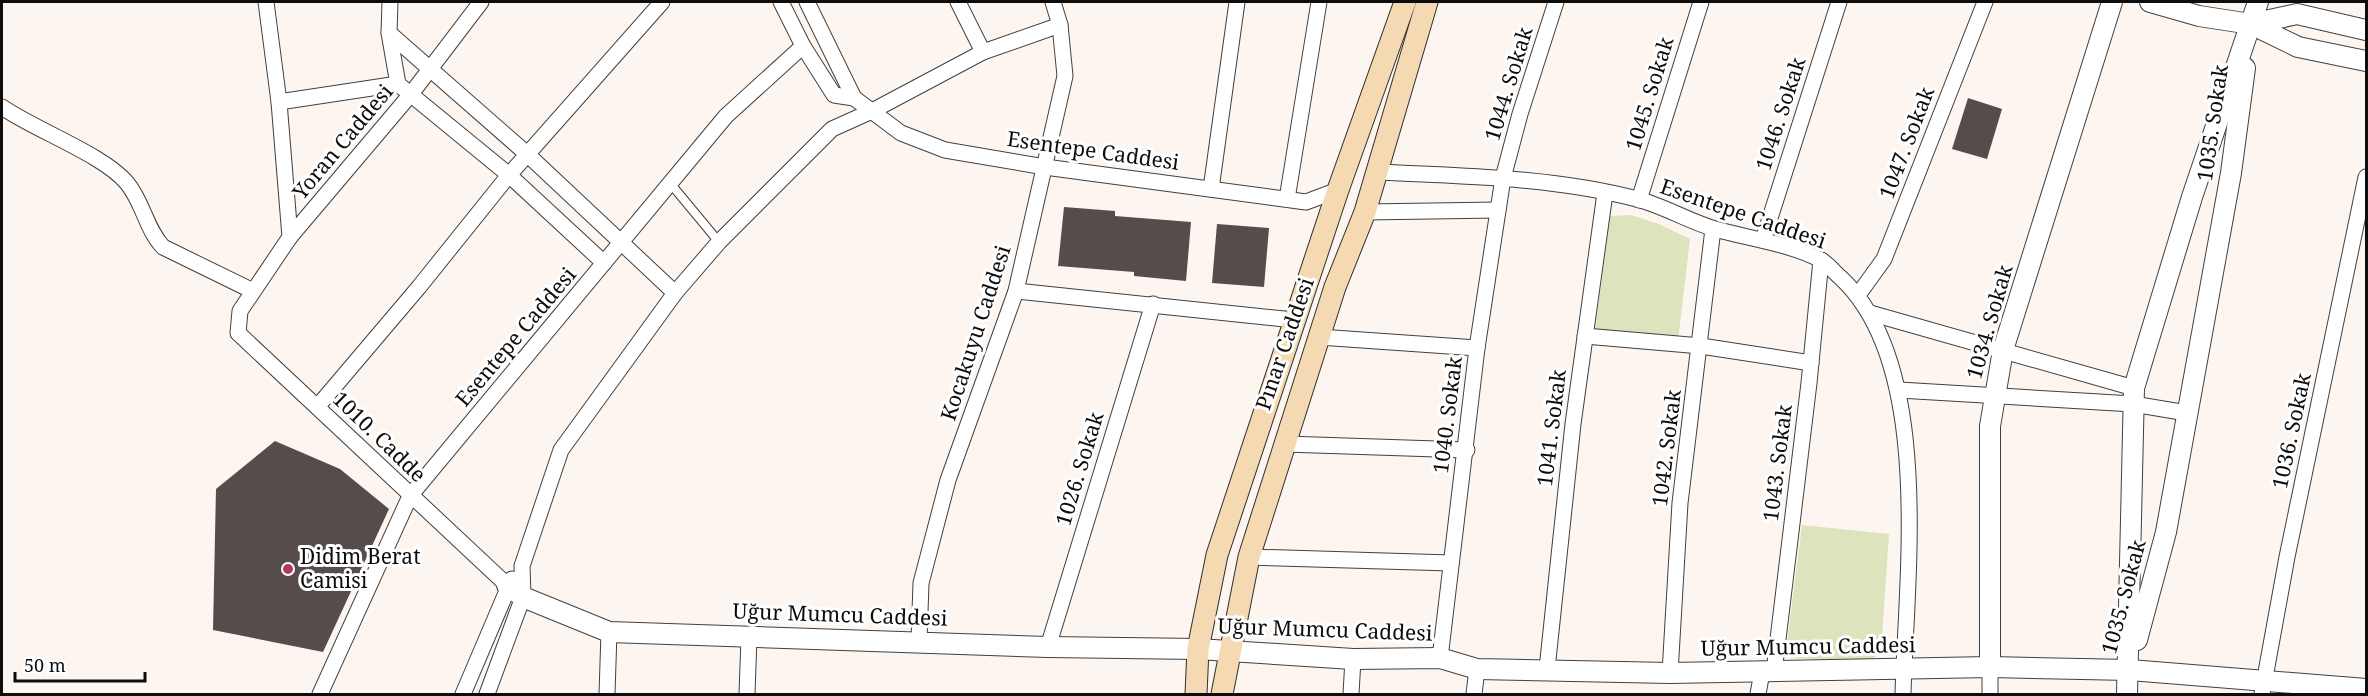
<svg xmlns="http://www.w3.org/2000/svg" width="2368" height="696" font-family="'Noto Serif',serif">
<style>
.green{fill:#dde3bd}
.building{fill:#554c4b}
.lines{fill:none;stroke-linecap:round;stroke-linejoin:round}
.service-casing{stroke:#404040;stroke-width:10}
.minor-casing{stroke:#404040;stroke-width:17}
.tertiary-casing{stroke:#404040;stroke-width:22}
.secondary-casing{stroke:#2f2f2f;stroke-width:23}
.service{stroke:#fff;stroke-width:8}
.minor{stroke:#fff;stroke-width:15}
.tertiary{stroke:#fff;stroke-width:20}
.secondary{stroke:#f5d9b3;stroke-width:21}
.poi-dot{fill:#ac3761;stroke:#fff;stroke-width:2}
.labels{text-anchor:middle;stroke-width:6;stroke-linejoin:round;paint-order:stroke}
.street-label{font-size:21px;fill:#0d0d0d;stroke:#fff}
.poi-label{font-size:21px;fill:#0d0d0d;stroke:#fff;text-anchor:start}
</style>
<rect width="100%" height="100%" fill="#fdf6f0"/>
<!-- green -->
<g class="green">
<path d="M1631,215L1659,224L1690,239L1678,341L1595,332L1610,216Z"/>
<path d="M1802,525L1889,534L1881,652L1870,661L1791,658L1787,643Z"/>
</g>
<!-- building -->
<g class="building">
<path d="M1968,98L2002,109L1987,159L1952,149Z"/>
<path d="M1064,207L1115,211V216L1191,222L1186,281L1134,276V272L1058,266Z"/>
<path d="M1217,224L1269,228L1264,287L1212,283Z"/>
<path d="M275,441L340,469L389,509L323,652L213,630L216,489Z"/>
</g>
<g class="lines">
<defs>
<path id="service" d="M670,183L719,242"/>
<g id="minor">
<path d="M266,2L279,102L290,237"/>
<path d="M390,2L389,33L398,84L509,175L604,263"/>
<path d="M481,2L411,94L290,237L240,311L238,333L507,585"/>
<path d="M781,2L803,46L834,95L854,98"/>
<path d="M807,2L854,98L901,133L945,150L1045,167L1306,202L1338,190"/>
<path d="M958,2L983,52"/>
<path d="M389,33L527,154L675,293"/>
<path d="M279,102L398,84"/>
<path d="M2,107C35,130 104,155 127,183C143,202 146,229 163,247L253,291"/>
<path d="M1376,172C1463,176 1553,177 1637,199C1664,206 1688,221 1715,229C1747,238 1791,244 1821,260C1828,264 1835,273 1841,278C1934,365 1906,577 1903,694"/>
<path d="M1211,189L1237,2"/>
<path d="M1287,199L1319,2"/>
<path d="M1639,200L1701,2"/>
<path d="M1365,212L1498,210"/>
<path d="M1763,240L1839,2"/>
<path d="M1016,291L1294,320"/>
<path d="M1858,295L1884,259L1985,2"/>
<path d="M1870,313L2134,388"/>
<path d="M1585,336L1701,346L1811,363"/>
<path d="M1319,337L1477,348"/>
<path d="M1899,390L2133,404L2187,413"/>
<path d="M318,406L419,287L509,175L662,2"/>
<path d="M1285,444L1467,450"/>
<path d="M1249,557L1451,563"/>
<path d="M919,641L921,583L948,480L1016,291L1065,76L1060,25L1053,2"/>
<path d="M1048,647L1153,304"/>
<path d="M1440,658L1477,348L1503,178L1520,114L1556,2"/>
<path d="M1547,669L1573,424L1605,193"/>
<path d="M1774,672L1809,383L1821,260"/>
<path d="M1670,673L1680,503L1713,229"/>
<path d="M320,694L410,496L726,116L803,46"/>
<path d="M463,694L512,579"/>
<path d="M487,694L523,597L522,566L561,450L675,293L719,242L832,129L872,111L983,52L1060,25"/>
<path d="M607,694L609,632"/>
<path d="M747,694L749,637"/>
<path d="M1351,694L1353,659"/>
<path d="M1474,694L1477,669"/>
<path d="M1758,694L1762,672"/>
<path d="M1990,694V667"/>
<path d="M2262,694L2287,557L2366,177"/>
</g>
<g id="tertiary">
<path d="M2150,2L2199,16L2251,24L2298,47L2366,61"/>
<path d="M2251,24L2297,14L2366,30"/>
<path d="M507,585L523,597L609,632L1048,647L1198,649L1353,659L1440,658L1477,669L1670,673L1990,667L2130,670L2366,689"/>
<path d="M2137,640L2166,532L2231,173L2245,68"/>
<path d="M1990,667V426L2003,350L2112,2"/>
<path d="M2127,694L2134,388L2192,197L2258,2"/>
</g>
<g id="secondary">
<path d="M1196,694L1198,649L1217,555L1338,190L1405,2"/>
<path d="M1222,694L1249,557L1335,287L1365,212L1427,2"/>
</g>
</defs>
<!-- service casing -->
<use href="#service" class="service-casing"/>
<!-- minor casing -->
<use href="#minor" class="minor-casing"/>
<!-- tertiary casing -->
<use href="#tertiary" class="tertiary-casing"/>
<!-- secondary casing -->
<use href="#secondary" class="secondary-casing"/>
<!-- service -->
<use href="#service" class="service"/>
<!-- minor -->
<use href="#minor" class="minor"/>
<!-- tertiary -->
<use href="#tertiary" class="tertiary"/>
<!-- secondary -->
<use href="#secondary" class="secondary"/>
</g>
<!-- markers -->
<circle class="poi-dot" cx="288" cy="569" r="6"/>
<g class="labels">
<!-- street labels -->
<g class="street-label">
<text transform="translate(1509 84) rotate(-73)" y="7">1044. Sokak</text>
<text transform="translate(1650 94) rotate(-73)" y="7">1045. Sokak</text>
<text transform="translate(1781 114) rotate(-72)" y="7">1046. Sokak</text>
<text transform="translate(2213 123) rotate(-82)" y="7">1035. Sokak</text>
<text transform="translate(343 142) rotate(-50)" y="7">Yoran Caddesi</text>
<text transform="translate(1907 143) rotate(-69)" y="7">1047. Sokak</text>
<text transform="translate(1093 151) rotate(8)" y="7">Esentepe Caddesi</text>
<text transform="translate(1743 214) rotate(19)" y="7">Esentepe Caddesi</text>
<text transform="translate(1990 322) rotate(-74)" y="7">1034. Sokak</text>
<text transform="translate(976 333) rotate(-72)" y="7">Kocakuyu Caddesi</text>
<text transform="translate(516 337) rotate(-50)" y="7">Esentepe Caddesi</text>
<text transform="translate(1285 344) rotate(-71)" y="7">Pınar Caddesi</text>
<text transform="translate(1448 415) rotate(-83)" y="7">1040. Sokak</text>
<text transform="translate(1552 428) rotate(-83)" y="7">1041. Sokak</text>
<text transform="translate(2292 431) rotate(-78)" y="7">1036. Sokak</text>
<text transform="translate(379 437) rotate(44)" y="7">1010. Cadde</text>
<text transform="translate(1667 448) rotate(-83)" y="7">1042. Sokak</text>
<text transform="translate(1778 463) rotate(-83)" y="7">1043. Sokak</text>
<text transform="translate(1080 469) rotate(-73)" y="7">1026. Sokak</text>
<text transform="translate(2124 597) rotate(-75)" y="7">1035. Sokak</text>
<text transform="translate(840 615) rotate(2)" y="7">Uğur Mumcu Caddesi</text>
<text transform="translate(1325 630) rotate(2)" y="7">Uğur Mumcu Caddesi</text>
<text transform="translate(1808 647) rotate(-1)" y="7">Uğur Mumcu Caddesi</text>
</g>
<!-- poi labels -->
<g class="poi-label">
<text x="300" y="564">Didim Berat<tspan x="300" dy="24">Camisi</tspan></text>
</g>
</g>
<!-- border -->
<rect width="2368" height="696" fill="none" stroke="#0d0d0d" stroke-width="6"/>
<!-- scale -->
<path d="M15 672v9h130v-9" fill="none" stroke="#0d0d0d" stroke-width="3"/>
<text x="24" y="672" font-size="18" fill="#0d0d0d" stroke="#ffffff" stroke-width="4.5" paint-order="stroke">50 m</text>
</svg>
